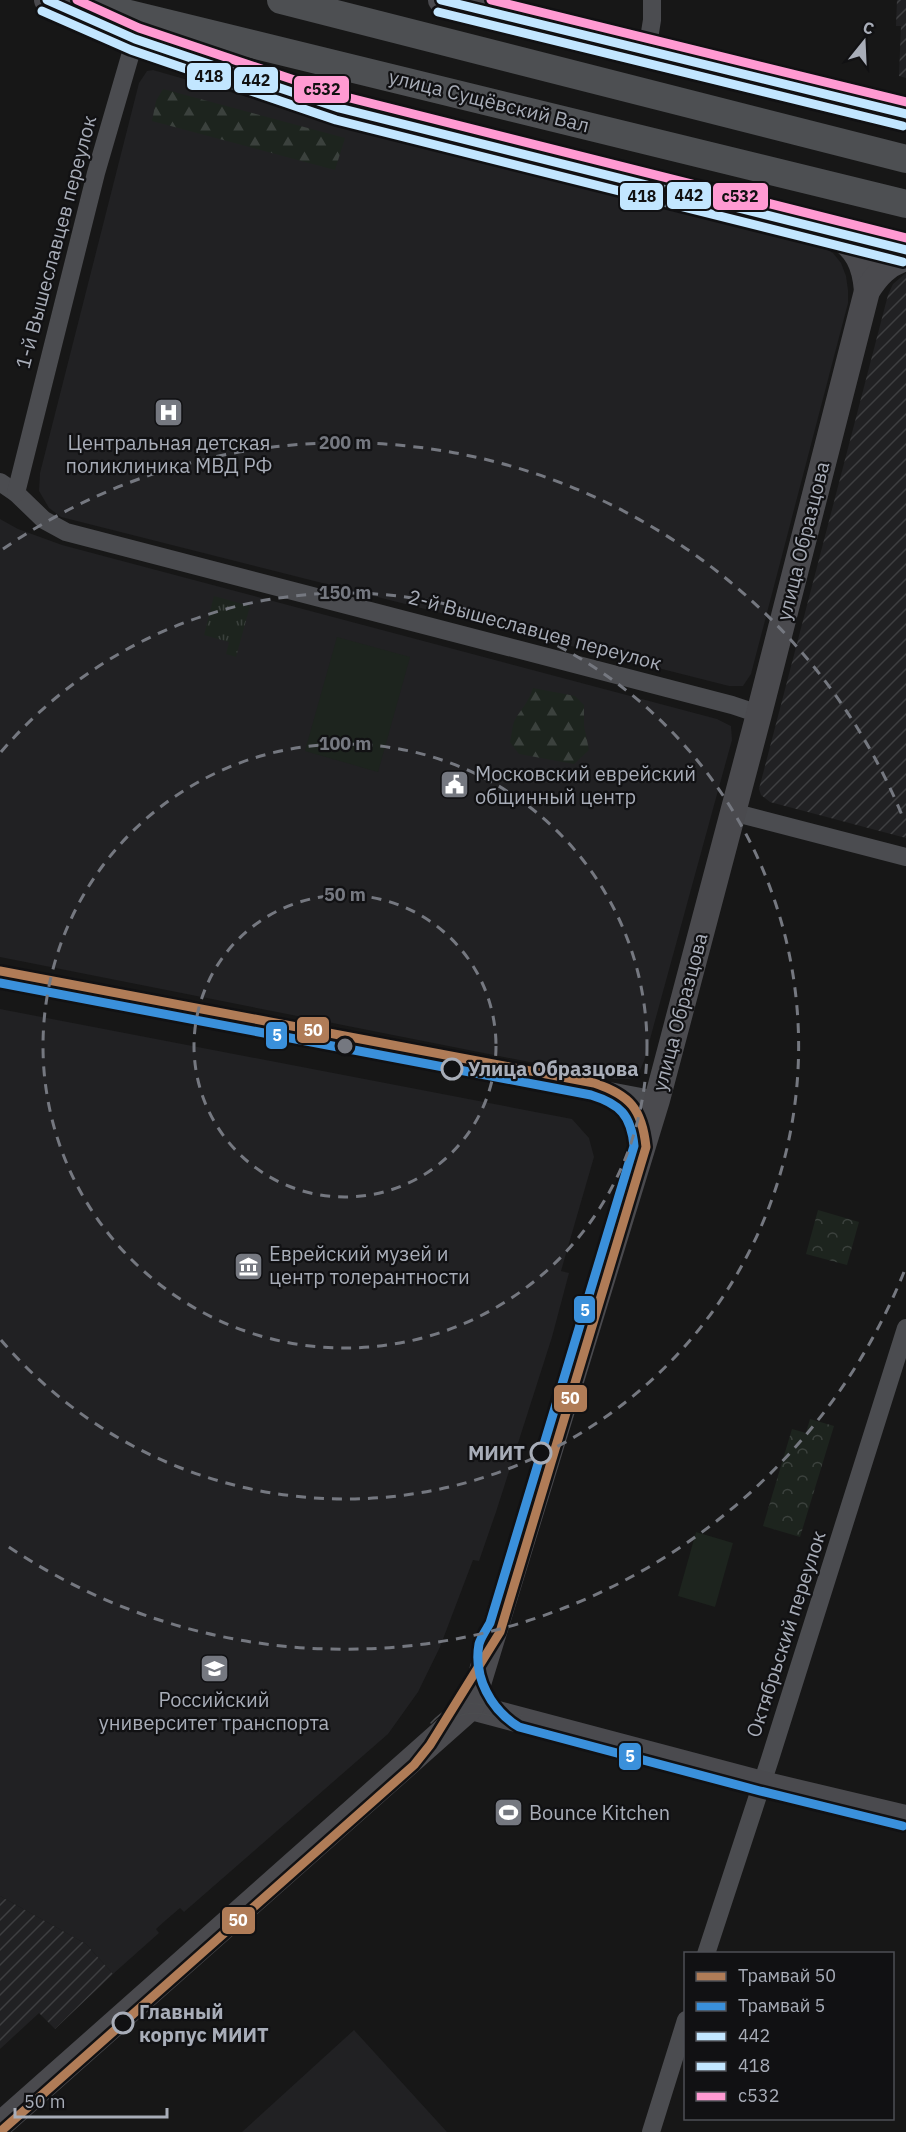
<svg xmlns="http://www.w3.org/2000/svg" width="906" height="2132" font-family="'IBM Plex Sans',sans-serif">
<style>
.built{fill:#212123}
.industrial{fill:url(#industrial-furrows)}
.grass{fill:url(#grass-tufts)}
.forest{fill:url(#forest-firs)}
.park{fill:url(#park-crowns)}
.garden{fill:#1d241e}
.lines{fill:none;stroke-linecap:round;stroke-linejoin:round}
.street{stroke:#4b4c50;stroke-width:18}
.secondary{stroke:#4a4a4e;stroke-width:26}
.primary{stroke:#4d4f52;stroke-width:28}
.tram{stroke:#4b4c4f;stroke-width:1.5}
.bus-1-casing{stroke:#111113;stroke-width:14}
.bus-2-casing{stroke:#111113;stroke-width:14}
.bus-3-casing{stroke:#111113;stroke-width:14}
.bus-1{stroke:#c2e6ff;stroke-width:9}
.bus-2{stroke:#c2e6ff;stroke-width:9}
.bus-3{stroke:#ff9ad2;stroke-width:9}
.tram-1-casing{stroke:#111113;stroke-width:14}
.tram-2-casing{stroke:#111113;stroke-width:14}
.tram-1{stroke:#b07c57;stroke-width:9}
.tram-2{stroke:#3a90db;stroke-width:9}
.ring{fill:none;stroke:#757880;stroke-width:3;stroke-dasharray:10 8}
.stop-dot{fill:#111113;stroke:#a8adb8;stroke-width:3}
.labels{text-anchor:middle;stroke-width:4.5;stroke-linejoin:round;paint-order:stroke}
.street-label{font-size:20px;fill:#a8adb8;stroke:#111113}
.poi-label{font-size:20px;fill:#a8adb8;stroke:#111113;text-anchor:start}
.stop-label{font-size:20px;font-weight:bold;fill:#a8adb8;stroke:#111113;text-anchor:start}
.centre{fill:#757880;stroke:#111113;stroke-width:3}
.ring-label{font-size:18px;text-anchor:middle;font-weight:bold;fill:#757880;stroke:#111113;stroke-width:4.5;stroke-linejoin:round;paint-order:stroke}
.line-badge{stroke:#111113;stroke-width:2}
.badge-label{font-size:16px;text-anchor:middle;font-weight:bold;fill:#fff}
.pale-badge-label{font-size:16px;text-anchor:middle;font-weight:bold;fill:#111}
</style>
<defs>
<pattern id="industrial-furrows" width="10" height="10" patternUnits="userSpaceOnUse" patternTransform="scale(1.5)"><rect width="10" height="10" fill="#212123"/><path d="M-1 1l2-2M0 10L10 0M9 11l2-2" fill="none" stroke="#3e3f41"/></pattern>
<pattern id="grass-tufts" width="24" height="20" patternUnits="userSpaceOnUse" patternTransform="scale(1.5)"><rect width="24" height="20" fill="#1d241e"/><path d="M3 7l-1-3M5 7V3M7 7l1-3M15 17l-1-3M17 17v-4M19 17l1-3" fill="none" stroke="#3b413d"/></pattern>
<pattern id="forest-firs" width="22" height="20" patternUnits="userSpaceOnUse" patternTransform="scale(1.5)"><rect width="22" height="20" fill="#1d241e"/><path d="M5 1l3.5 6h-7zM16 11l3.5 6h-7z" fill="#3b413d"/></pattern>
<pattern id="park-crowns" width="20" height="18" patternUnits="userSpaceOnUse" patternTransform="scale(1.5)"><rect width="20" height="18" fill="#1d241e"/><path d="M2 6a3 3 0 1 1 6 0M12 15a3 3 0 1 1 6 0" fill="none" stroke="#3b413d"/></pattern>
</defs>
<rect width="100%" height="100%" fill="#171717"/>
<!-- built -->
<g class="built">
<path d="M153,70L335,122L805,240L819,245L833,253L841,263L846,276L848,290V303L751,674L743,686H729L69,519L61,517L49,508L39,491L40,473L139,83L147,71Z"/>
<path d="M0,519L18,529L62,545L717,719L731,726L732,740L719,787L644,1061L638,1075L630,1079H615L0,957Z"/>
<path d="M0,1009L572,1119L589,1138L594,1157L561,1271L569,1273L552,1337L496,1512L479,1561L473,1560L440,1647L418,1692L388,1734L184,1912L180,1908L166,1920L156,1929L159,1933L113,1974L86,1944L0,1896Z"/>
<path d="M354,2030L447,2132H242Z"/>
</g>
<!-- industrial -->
<g class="industrial">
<path d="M897,0H906V78L899,76L901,26H896Z"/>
<path d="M906,273V838L770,802L761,795L759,789L888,295L893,284Z"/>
<path d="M0,1896L86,1944L113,1974L55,2029L39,2013L0,2049Z"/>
</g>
<!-- grass -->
<path class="grass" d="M214,596L250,606L236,657L226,654L229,642L204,635Z"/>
<!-- forest -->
<g class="forest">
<path d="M163,89L345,138L335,170L152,121L156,101Z"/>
<path d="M533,688L575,696L584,705V726L589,750L574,764L519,754L510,742C512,735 512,723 516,718C523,707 529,701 533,688Z"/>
</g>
<!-- park -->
<g class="park">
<path d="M818,1210L859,1222L847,1265L806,1254Z"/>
<path d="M810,1419L834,1426L800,1537L763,1526L792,1429L806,1433Z"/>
</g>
<!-- garden -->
<g class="garden">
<path d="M337,637L410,657L378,772L305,751Z"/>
<path d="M696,1532L733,1543L715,1607L678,1596Z"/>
</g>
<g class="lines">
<!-- street -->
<g class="street">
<path d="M647,51L652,20V0"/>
<path d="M0,482L16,493L44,520L66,532L732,705L759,714"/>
<path d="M16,493L96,173L135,39"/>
<path d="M732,812L906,857"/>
<path d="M0,976L657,1100"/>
<path d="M706,1954L770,1759L906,1328"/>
<path d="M651,2132L686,2020"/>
</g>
<!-- secondary -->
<g class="secondary">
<path d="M47,0L135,39L339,108L906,250"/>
<path d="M441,0L906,114"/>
<path d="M834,233C857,248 865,264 867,291"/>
<path d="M471,1707L762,1784L906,1818"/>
<path d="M0,2125L471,1707L657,1100L759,714L867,291C877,275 887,264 906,258"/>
</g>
<!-- primary -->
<g class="primary">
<path d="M72,0L906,204"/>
<path d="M281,0L906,159"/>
</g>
<!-- tram -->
<g class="tram">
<path d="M431,1723C459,1692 489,1705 523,1716"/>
<path d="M439,1728C466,1703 491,1715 522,1725"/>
</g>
<defs>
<g id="bus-1">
<path d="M47,0L135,39L339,108L906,250"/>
<path d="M441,0L906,114"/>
</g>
<g id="bus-2">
<path d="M42,11L131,50L336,120L903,262"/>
<path d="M438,12L903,126"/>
</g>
<g id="bus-3">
<path d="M77,0L139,28L342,96L906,238"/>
<path d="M491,0L906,102"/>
</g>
</defs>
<!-- bus-1 casing -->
<use href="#bus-1" class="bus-1-casing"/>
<!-- bus-2 casing -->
<use href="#bus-2" class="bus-2-casing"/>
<!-- bus-3 casing -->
<use href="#bus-3" class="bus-3-casing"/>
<!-- bus-1 -->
<use href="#bus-1" class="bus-1"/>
<!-- bus-2 -->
<use href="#bus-2" class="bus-2"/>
<!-- bus-3 -->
<use href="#bus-3" class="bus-3"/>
<defs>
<path id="tram-1" d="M0,971L594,1083C630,1095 642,1109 646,1147L500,1632L430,1745L414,1765L0,2132"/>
<path id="tram-2" d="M0,983L591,1095C620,1104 631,1115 634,1146L490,1623C486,1630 481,1637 479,1644C473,1677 491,1710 519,1727L760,1791L903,1826"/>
</defs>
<!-- tram-1 casing -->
<use href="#tram-1" class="tram-1-casing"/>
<!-- tram-2 casing -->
<use href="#tram-2" class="tram-2-casing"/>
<!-- tram-1 -->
<use href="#tram-1" class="tram-1"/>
<!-- tram-2 -->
<use href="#tram-2" class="tram-2"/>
</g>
<!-- distance rings -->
<g class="ring">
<circle cx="345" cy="1046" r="151"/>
<circle cx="345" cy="1046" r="302"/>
<path d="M1 752A453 453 0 1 1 1 1340"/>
<path d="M904 1272A603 603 0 0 1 3 1543M3 549A603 603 0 0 1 904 820"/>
</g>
<!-- icons -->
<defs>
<symbol id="hospital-square" viewBox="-11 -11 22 22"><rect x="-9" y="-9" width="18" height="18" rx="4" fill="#757880" stroke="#111113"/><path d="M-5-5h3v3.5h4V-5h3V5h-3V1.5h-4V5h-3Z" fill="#fff"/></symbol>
<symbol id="civic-square" viewBox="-11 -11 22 22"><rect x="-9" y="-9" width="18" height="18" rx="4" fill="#757880" stroke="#111113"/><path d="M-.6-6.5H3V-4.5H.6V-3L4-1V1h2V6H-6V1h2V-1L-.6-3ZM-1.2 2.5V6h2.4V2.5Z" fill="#fff"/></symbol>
<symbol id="museum-square" viewBox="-11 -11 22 22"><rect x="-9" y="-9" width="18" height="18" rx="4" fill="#757880" stroke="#111113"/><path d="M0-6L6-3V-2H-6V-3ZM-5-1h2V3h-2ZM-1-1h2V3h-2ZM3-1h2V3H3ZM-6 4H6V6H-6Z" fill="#fff"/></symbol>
<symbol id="university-square" viewBox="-11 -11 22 22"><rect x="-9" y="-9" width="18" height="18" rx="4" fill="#757880" stroke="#111113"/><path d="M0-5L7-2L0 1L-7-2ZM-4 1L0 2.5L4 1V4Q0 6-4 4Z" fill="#fff"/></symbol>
<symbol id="stadium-square" viewBox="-11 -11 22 22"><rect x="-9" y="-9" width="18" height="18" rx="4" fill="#757880" stroke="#111113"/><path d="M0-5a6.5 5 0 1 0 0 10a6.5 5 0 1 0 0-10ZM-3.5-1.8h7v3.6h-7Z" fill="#fff"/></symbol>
</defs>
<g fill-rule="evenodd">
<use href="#hospital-square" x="152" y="396" width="33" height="33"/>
<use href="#civic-square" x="438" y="768" width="33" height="33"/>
<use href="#museum-square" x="232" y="1250" width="33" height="33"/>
<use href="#university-square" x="198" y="1652" width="33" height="33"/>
<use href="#stadium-square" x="492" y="1796" width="33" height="33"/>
</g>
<!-- markers -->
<g class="stop-dot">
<circle cx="452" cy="1069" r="10"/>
<circle cx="541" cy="1453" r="10"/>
<circle cx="123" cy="2023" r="10"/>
</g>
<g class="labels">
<!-- street labels -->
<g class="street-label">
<text transform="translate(489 101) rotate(14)" y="7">улица Сущёвский Вал</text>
<text transform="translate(56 242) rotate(-75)" y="7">1-й Вышеславцев переулок</text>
<text transform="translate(803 541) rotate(-76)" y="7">улица Образцова</text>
<text transform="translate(535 630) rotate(15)" y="7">2-й Вышеславцев переулок</text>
<text transform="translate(680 1012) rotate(-75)" y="7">улица Образцова</text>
<text transform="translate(786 1634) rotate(-72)" y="7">Октябрьский переулок</text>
</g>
<!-- poi labels -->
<g class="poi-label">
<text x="169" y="450" text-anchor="middle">Центральная детская<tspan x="169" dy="23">поликлиника МВД РФ</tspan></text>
<text x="475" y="781">Московский еврейский<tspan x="475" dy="23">общинный центр</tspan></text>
<text x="269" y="1261">Еврейский музей и<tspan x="269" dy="23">центр толерантности</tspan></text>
<text x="214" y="1707" text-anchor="middle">Российский<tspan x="214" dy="23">университет транспорта</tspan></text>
<text x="529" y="1820">Bounce Kitchen</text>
</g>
<!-- stop labels -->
<g class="stop-label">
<text x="468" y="1076">Улица Образцова</text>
<text x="525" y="1460" text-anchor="end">МИИТ</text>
<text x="139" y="2019">Главный<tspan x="139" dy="23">корпус МИИТ</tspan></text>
</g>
</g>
<circle cx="345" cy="1046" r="9" class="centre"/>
<g class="ring-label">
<text x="345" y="449">200 m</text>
<text x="345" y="599">150 m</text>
<text x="345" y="750">100 m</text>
<text x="345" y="901">50 m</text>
</g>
<g class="line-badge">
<rect x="186" y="62" width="46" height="29" rx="6" fill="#c2e6ff"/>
<rect x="233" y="66" width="46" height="28" rx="6" fill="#c2e6ff"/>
<rect x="293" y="75" width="57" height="29" rx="6" fill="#ff9ad2"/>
<rect x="666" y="181" width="46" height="29" rx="6" fill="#c2e6ff"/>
<rect x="712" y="182" width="57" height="29" rx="6" fill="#ff9ad2"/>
<rect x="619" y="182" width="45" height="29" rx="6" fill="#c2e6ff"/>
<rect x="296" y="1016" width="34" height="28" rx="6" fill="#b07c57"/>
<rect x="265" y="1021" width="23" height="29" rx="6" fill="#3a90db"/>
<rect x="573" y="1295" width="23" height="29" rx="6" fill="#3a90db"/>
<rect x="553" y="1384" width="35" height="29" rx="6" fill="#b07c57"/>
<rect x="618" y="1742" width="24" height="29" rx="6" fill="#3a90db"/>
<rect x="221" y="1906" width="35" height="29" rx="6" fill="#b07c57"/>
</g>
<g class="badge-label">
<text x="313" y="1036">50</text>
<text x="277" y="1041">5</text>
<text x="585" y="1316">5</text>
<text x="570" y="1404">50</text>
<text x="630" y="1762">5</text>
<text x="238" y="1926">50</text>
</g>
<g class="pale-badge-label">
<text x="209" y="82">418</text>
<text x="256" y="86">442</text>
<text x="322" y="95">с532</text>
<text x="689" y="201">442</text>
<text x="740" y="202">с532</text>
<text x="642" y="202">418</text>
</g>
<!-- legend -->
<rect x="684" y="1952" width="210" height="168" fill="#111113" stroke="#4d4f55" stroke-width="1.5"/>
<rect x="696" y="1972" width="30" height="9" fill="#b07c57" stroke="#4d4f55" stroke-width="1.5"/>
<text x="738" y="1982" font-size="18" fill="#a8adb8">Трамвай 50</text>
<rect x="696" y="2002" width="30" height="9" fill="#3a90db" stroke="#4d4f55" stroke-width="1.5"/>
<text x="738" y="2012" font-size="18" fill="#a8adb8">Трамвай 5</text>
<rect x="696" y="2032" width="30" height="9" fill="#c2e6ff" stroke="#4d4f55" stroke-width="1.5"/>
<text x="738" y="2042" font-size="18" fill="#a8adb8">442</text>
<rect x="696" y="2062" width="30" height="9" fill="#c2e6ff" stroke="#4d4f55" stroke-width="1.5"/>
<text x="738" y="2072" font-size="18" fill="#a8adb8">418</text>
<rect x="696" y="2092" width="30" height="9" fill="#ff9ad2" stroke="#4d4f55" stroke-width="1.5"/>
<text x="738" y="2102" font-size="18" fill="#a8adb8">с532</text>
<!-- north arrow -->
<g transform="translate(864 42) rotate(18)" stroke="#111113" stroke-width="4.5" paint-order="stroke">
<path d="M0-4.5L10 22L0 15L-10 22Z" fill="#a8adb8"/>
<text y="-9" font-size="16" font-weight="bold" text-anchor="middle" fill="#a8adb8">С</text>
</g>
<!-- scale -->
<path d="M15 2108v9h152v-9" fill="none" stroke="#a8adb8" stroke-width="3"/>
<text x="24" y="2108" font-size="18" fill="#a8adb8" stroke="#111113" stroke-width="4.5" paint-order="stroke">50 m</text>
</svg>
